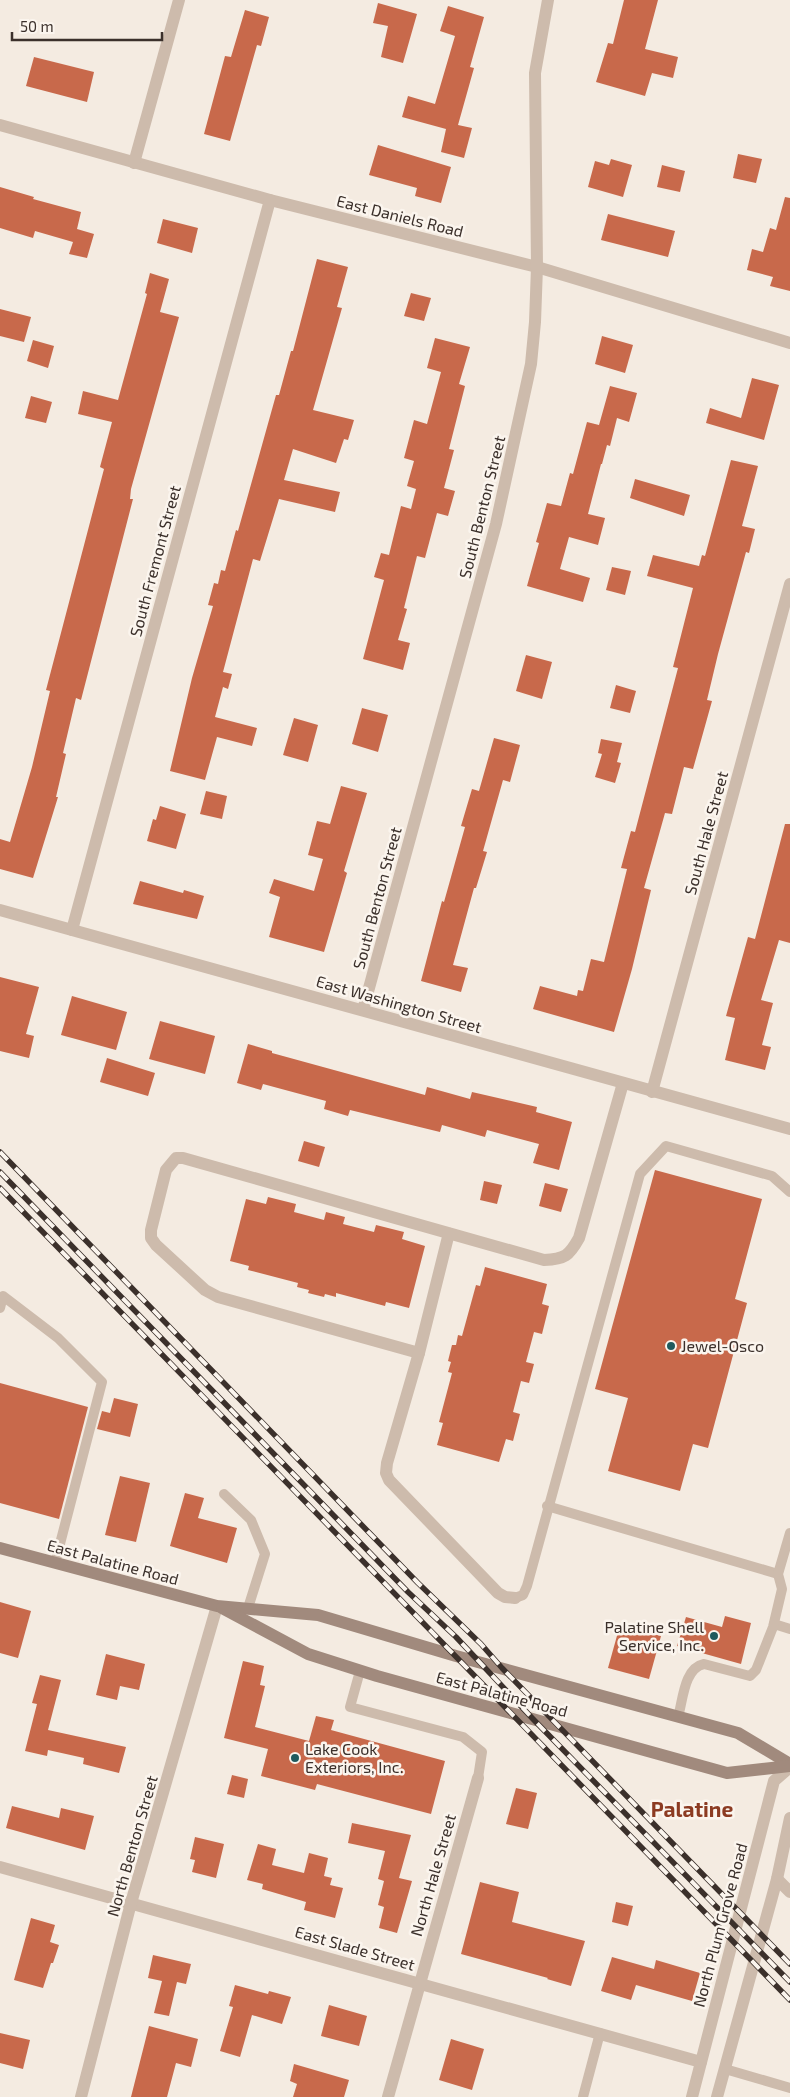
<svg xmlns="http://www.w3.org/2000/svg" width="790" height="2097" font-family="'Exo 2',sans-serif">
<style>
.building{fill:#c8694b}
.lines{fill:none;stroke-linecap:round;stroke-linejoin:round}
.service{stroke:#cdbbac;stroke-width:10}
.minor{stroke:#cdbbac;stroke-width:12}
.tertiary{stroke:#cdbbac;stroke-width:12}
.secondary{stroke:#a18a7d;stroke-width:12}
.rail-casing{stroke:#3b302b;stroke-width:5.5}
.rail{stroke:#fbf5ee;stroke-width:4;stroke-dasharray:11;stroke-linecap:butt}
.poi-dot{fill:#1f5a5e;stroke:#fbf5ee;stroke-width:2}
.labels{text-anchor:middle;stroke-width:5;stroke-linejoin:round;paint-order:stroke}
.street-label{font-size:16px;fill:#3b302b;stroke:#fbf5ee}
.poi-label{font-size:16px;fill:#3b302b;stroke:#fbf5ee;text-anchor:start}
.district-label{font-size:21px;font-weight:bold;fill:#8c3b22;stroke:#fbf5ee}
</style>
<rect width="100%" height="100%" fill="#f4ebe1"/>
<!-- building -->
<g class="building">
<path d="M624,0H658L645,49L678,57L673,78L652,73L645,96L596,82L608,43L613,44Z"/>
<path d="M378,3L417,14L403,63L381,57L388,26L373,23Z"/>
<path d="M448,6L484,17L470,67L474,68L458,125L472,128L464,158L441,152L446,129L402,117L408,96L435,104L455,36L440,31Z"/>
<path d="M245,10L269,17L261,46L257,45L230,141L204,134L225,56L231,57Z"/>
<path d="M34,57L94,72L87,102L26,86Z"/>
<path d="M378,145L451,167L441,203L415,196L417,188L369,175Z"/>
<path d="M738,154L762,159L756,183L733,178Z"/>
<path d="M611,159L632,165L623,197L588,187L595,161L609,165Z"/>
<path d="M662,165L685,171L680,192L657,187Z"/>
<path d="M0,187L34,197L33,199L81,212L77,229L94,234L87,258L69,254L73,242L35,231L33,238L0,228Z"/>
<path d="M785,197L790,198V291L770,286L773,277L747,270L752,249L763,252L770,228L776,230Z"/>
<path d="M608,214L675,231L668,257L601,240Z"/>
<path d="M163,219L198,228L192,253L157,243Z"/>
<path d="M317,259L348,267L337,307L342,308L313,410L354,420L348,440L344,439L336,463L293,449L284,480L340,492L335,512L279,499L260,561L253,559L223,672L232,674L228,689L223,687L215,717L257,728L252,746L217,737L205,780L170,771L192,678L213,606L208,605L214,583L218,584L221,570L225,571L236,530L238,531L276,395H279L291,351H293Z"/>
<path d="M150,273L169,279L160,312L179,317L131,489L130,499H133L81,700L76,698L63,753L66,754L56,797H58L33,878L0,869V839L10,842L32,767L50,691L46,690L104,469L100,467L112,422L78,414L83,391L118,400L147,294L145,293Z"/>
<path d="M411,293L431,298L424,321L404,316Z"/>
<path d="M0,309L31,317L24,342L0,336Z"/>
<path d="M602,336L633,345L625,373L595,364Z"/>
<path d="M435,338L470,347L459,384L465,386L449,449L454,450L444,488L455,491L448,516L437,513L425,558L417,556L404,608L407,609L398,640L410,643L403,670L363,659L384,580L374,577L381,553L389,555L401,506L411,509L416,489L407,486L414,461L404,458L414,420L427,424L441,372L427,368Z"/>
<path d="M33,340L54,346L48,368L27,361Z"/>
<path d="M752,378L779,385L764,440L706,423L710,408L741,418Z"/>
<path d="M610,386L637,393L629,422L617,418L610,446L607,445L602,464H601L588,514L605,518L598,545L569,537L560,569L590,578L583,602L527,586L539,543L536,542L547,503L561,506L570,473L573,474L587,422L599,425Z"/>
<path d="M31,396L52,402L46,423L25,418Z"/>
<path d="M731,460L758,466L742,526L755,529L749,553L746,552L718,654L707,700L712,701L693,769L684,767L672,814L665,813L644,888L651,890L632,969L614,1032L533,1009L540,986L577,996L578,990L583,991L591,959L604,962L627,869L621,868L631,831L635,832L678,668L673,667L693,588L647,576L653,555L699,566L702,555L705,556Z"/>
<path d="M635,479L690,495L684,516L630,498Z"/>
<path d="M612,567L631,571L625,595L606,590Z"/>
<path d="M526,655L552,662L542,699L516,691Z"/>
<path d="M616,685L636,691L630,713L610,708Z"/>
<path d="M362,708L388,715L378,752L352,744Z"/>
<path d="M294,718L318,725L308,762L283,755Z"/>
<path d="M494,738L520,745L510,782L503,780L483,851L487,852L476,888H474L453,965L468,968L461,992L421,981L442,901L444,902L465,827L461,826L472,789L479,791Z"/>
<path d="M601,739L622,743L617,762L621,763L615,783L595,777L602,754L598,753Z"/>
<path d="M341,786L367,793L344,871L347,873L324,952L269,937L280,897L269,893L274,879L314,891L323,859L308,855L317,821L330,824Z"/>
<path d="M206,791L227,796L222,819L200,814Z"/>
<path d="M160,806L186,814L176,849L147,841L153,819L156,820Z"/>
<path d="M785,824H790V943L779,940L761,1000L773,1003L762,1045L771,1047L765,1070L725,1060L735,1018L726,1016L748,937L755,939Z"/>
<path d="M140,881L183,893L184,890L204,896L197,919L133,904Z"/>
<path d="M0,977L39,987L26,1034L34,1036L29,1058L0,1051Z"/>
<path d="M72,996L127,1012L116,1050L61,1035Z"/>
<path d="M160,1021L215,1036L205,1074L149,1059Z"/>
<path d="M248,1044L272,1051V1053L425,1095L427,1087L470,1099L472,1092L537,1107L536,1112L572,1122L559,1170L533,1163L539,1144L487,1130L485,1137L442,1125L440,1132L350,1110L348,1116L324,1109L326,1101L263,1084L261,1090L237,1083Z"/>
<path d="M107,1058L155,1073L148,1096L100,1082Z"/>
<path d="M304,1141L325,1147L319,1167L298,1161Z"/>
<path d="M655,1170L762,1199L735,1299L747,1303L708,1448L693,1444L680,1491L608,1471L628,1398L595,1389Z"/>
<path d="M484,1181L502,1185L497,1204L480,1200Z"/>
<path d="M545,1183L568,1189L561,1212L539,1206Z"/>
<path d="M268,1197L296,1204L294,1212L324,1220L326,1212L345,1217L343,1224L374,1232L376,1225L404,1232L402,1239L425,1246L409,1308L386,1302L385,1306L336,1293V1297L325,1294L324,1297L308,1293L309,1290L297,1287L298,1283L248,1270L249,1266L230,1261L246,1199L266,1204Z"/>
<path d="M485,1267L547,1284L542,1304L549,1306L542,1334L534,1332L526,1362L534,1364L529,1383L521,1381L513,1412L520,1414L513,1441L506,1439L499,1462L437,1445L443,1423L439,1422L452,1373L448,1372L451,1362L448,1361L452,1345H456L458,1335L462,1336L476,1285L480,1286Z"/>
<path d="M0,1383L88,1407L59,1519L0,1503Z"/>
<path d="M114,1398L138,1404L130,1437L97,1429L102,1411L110,1413Z"/>
<path d="M120,1476L150,1483L136,1542L105,1535Z"/>
<path d="M185,1493L204,1498L198,1518L237,1528L227,1563L170,1546Z"/>
<path d="M0,1602L31,1611L18,1658L0,1653Z"/>
<path d="M725,1616L751,1623L741,1664L677,1646L686,1617L722,1627Z"/>
<path d="M620,1625L661,1636L649,1679L608,1668Z"/>
<path d="M106,1654L145,1664L139,1690L120,1686L117,1700L96,1695Z"/>
<path d="M243,1661L264,1666L260,1685L265,1686L255,1727L309,1741L316,1716L334,1720L331,1730L445,1761L431,1814L317,1784L315,1790L261,1776L268,1749L224,1738Z"/>
<path d="M40,1675L61,1680L48,1730L126,1747L119,1773L83,1764L84,1758L48,1750L47,1756L25,1751L37,1704L32,1703Z"/>
<path d="M232,1775L248,1779L244,1798L227,1794Z"/>
<path d="M516,1788L537,1793L528,1829L506,1824Z"/>
<path d="M12,1806L59,1818L61,1808L94,1816L85,1850L6,1828Z"/>
<path d="M352,1823L411,1835L399,1878L412,1881L397,1933L379,1928L384,1907L378,1905L384,1881L378,1879L385,1851L348,1843Z"/>
<path d="M195,1837L224,1844L216,1878L192,1872L195,1860L190,1859Z"/>
<path d="M258,1844L276,1849L272,1865L304,1873L309,1853L328,1858L324,1876L332,1878L330,1885L343,1888L335,1918L304,1910L306,1902L262,1889L263,1884L247,1880Z"/>
<path d="M480,1882L519,1892L512,1922L585,1941L571,1986L547,1979L548,1978L461,1954Z"/>
<path d="M616,1902L633,1906L628,1926L612,1922Z"/>
<path d="M31,1918L55,1925L50,1942L59,1945L53,1963H51L43,1988L14,1980Z"/>
<path d="M153,1955L191,1964L186,1984L177,1982L169,2016L154,2013L162,1981L148,1978Z"/>
<path d="M612,1957L654,1969L656,1960L700,1973L692,2001L636,1985L631,2000L601,1991Z"/>
<path d="M235,1985L268,1994L269,1991L291,1997L282,2024L252,2015L240,2057L220,2051L233,2007L229,2006Z"/>
<path d="M329,2005L367,2016L359,2046L321,2036Z"/>
<path d="M149,2026L198,2039L191,2067L176,2063L167,2097H131Z"/>
<path d="M0,2033L30,2040L23,2069L0,2063Z"/>
<path d="M451,2039L484,2049L472,2090L439,2080Z"/>
<path d="M294,2064L349,2080L344,2097H293L297,2084L290,2081Z"/>
</g>
<g class="lines">
<!-- service -->
<g class="service">
<path d="M0,1308L3,1296L58,1338L102,1382L55,1563"/>
<path d="M224,1494L251,1520L265,1554L248,1608"/>
<path d="M547,1506L778,1574"/>
<path d="M515,1598L523,1595L527,1586L640,1174L666,1146L772,1176L790,1192"/>
<path d="M774,1624L790,1629"/>
<path d="M360,1671L350,1707L463,1737L482,1752L478,1778"/>
<path d="M678,1717C683,1700 684,1668 704,1664L750,1676L756,1670L773,1627L782,1589L778,1574L790,1533"/>
<path d="M725,2069L790,2088"/>
<path d="M583,2097L600,2033"/>
</g>
<!-- minor -->
<g class="minor">
<path d="M0,125L270,200L537,267L790,343"/>
<path d="M134,163L179,0"/>
<path d="M0,910L790,1129"/>
<path d="M72,930L270,200"/>
<path d="M363,1010L496,524L531,364L535,322L537,267L535,73L548,0"/>
<path d="M652,1092L790,584"/>
<path d="M449,1233L419,1353L218,1297L205,1290L156,1245L151,1238V1230L166,1170L176,1158H183L544,1260C565,1259 569,1256 579,1238L623,1083"/>
<path d="M419,1353L387,1463L386,1473L389,1480L498,1593L505,1597L515,1598"/>
<path d="M0,1867L701,2062"/>
<path d="M777,1879L790,1892"/>
<path d="M81,2097L131,1903L217,1606"/>
<path d="M388,2097L478,1778"/>
</g>
<!-- tertiary -->
<g class="tertiary">
<path d="M692,2097L774,1781L790,1767"/>
<path d="M717,2097L777,1879L790,1818"/>
</g>
<!-- secondary -->
<g class="secondary">
<path d="M0,1548L217,1606L318,1615L456,1656L738,1733L790,1764"/>
<path d="M222,1608L308,1654L377,1676L727,1773L790,1766"/>
</g>
<defs>
<g id="rail">
<path d="M0,1152L418,1583L481,1644L502,1668L790,1964"/>
<path d="M0,1172L408,1592L456,1637L533,1719L790,1982"/>
<path d="M0,1188L790,2000"/>
</g>
</defs>
<!-- rail casing -->
<use href="#rail" class="rail-casing"/>
<!-- rail -->
<use href="#rail" class="rail"/>
</g>
<!-- markers -->
<g class="poi-dot">
<circle cx="671" cy="1346" r="5"/>
<circle cx="714" cy="1636" r="5"/>
<circle cx="295" cy="1758" r="5"/>
</g>
<g class="labels">
<!-- street labels -->
<g class="street-label">
<text transform="translate(400 216) rotate(14)" y="6">East Daniels Road</text>
<text transform="translate(482 507) rotate(-76)" y="6">South Benton Street</text>
<text transform="translate(155 561) rotate(-75)" y="6">South Fremont Street</text>
<text transform="translate(706 833) rotate(-75)" y="6">South Hale Street</text>
<text transform="translate(377 898) rotate(-75)" y="6">South Benton Street</text>
<text transform="translate(399 1004) rotate(16)" y="6">East Washington Street</text>
<text transform="translate(113 1562) rotate(15)" y="6">East Palatine Road</text>
<text transform="translate(502 1694) rotate(15)" y="6">East Palatine Road</text>
<text transform="translate(132 1846) rotate(-74)" y="6">North Benton Street</text>
<text transform="translate(433 1875) rotate(-74)" y="6">North Hale Street</text>
<text transform="translate(720 1925) rotate(-75)" y="6">North Plum Grove Road</text>
<text transform="translate(355 1948) rotate(16)" y="6">East Slade Street</text>
</g>
<!-- poi labels -->
<g class="poi-label">
<text x="681" y="1352">Jewel-Osco</text>
<text x="704" y="1633" text-anchor="end">Palatine Shell<tspan x="704" dy="18">Service, Inc.</tspan></text>
<text x="305" y="1755">Lake Cook<tspan x="305" dy="18">Exteriors, Inc.</tspan></text>
</g>
<!-- district labels -->
<g class="district-label">
<text x="692" y="1817">Palatine</text>
</g>
</g>
<!-- scale -->
<path d="M12 32v8h150v-8" fill="none" stroke="#3b302b" stroke-width="2.5"/>
<text x="20" y="32" font-size="15" fill="#3b302b" stroke="#fbf5ee" stroke-width="4" paint-order="stroke">50 m</text>
</svg>
